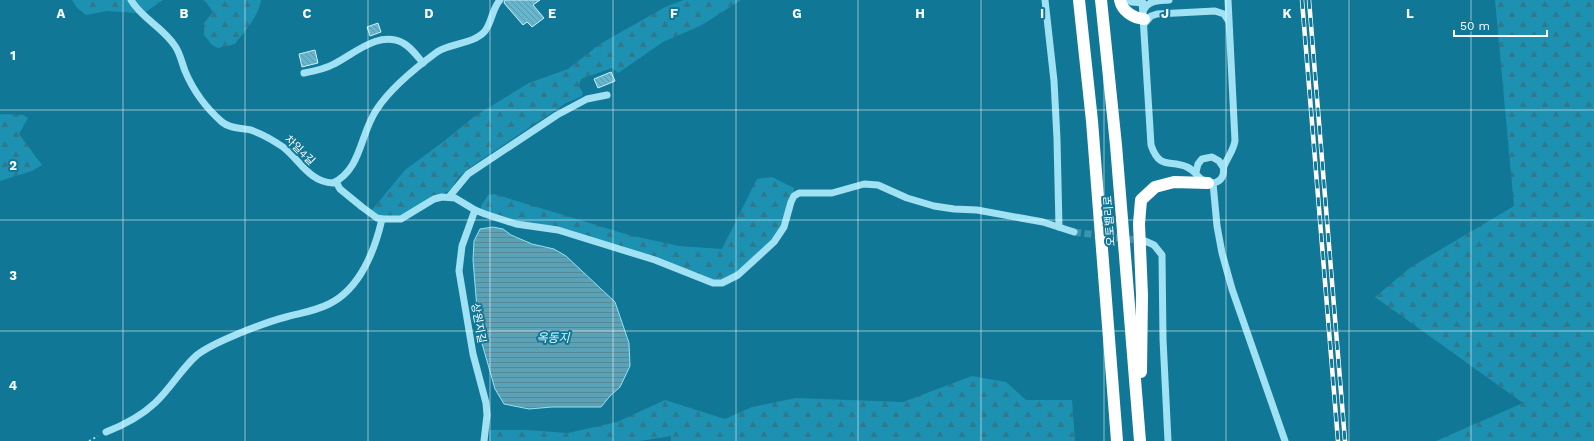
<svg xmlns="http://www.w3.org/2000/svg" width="1594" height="441" font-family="'Work Sans','Noto Sans KR',sans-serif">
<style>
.forest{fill:url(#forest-firs)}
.water{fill:url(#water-rules);stroke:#91e2f7}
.building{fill:url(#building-back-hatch);stroke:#c8f2fe}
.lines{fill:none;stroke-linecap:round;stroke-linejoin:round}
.minor-tunnel{stroke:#4192ab;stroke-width:7;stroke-dasharray:7 3.5;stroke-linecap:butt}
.path{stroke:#a0e1f4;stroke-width:2;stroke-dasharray:2 3;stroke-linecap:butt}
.minor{stroke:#a0e1f4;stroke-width:7}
.highway{stroke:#fff;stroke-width:12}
.rail-casing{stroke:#fff;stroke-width:4.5}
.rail{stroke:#117796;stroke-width:3;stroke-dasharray:9;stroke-linecap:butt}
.grid{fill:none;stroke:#fff;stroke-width:1;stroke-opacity:0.55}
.labels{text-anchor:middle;stroke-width:4;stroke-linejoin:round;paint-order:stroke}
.street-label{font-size:11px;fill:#fff;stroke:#117796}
.water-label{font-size:12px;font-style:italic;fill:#daf6fd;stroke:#117796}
.grid-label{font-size:13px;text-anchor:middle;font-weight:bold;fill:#fff;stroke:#117796;stroke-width:4;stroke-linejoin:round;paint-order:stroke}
</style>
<defs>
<pattern id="forest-firs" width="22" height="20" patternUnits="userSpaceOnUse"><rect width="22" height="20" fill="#1c91b2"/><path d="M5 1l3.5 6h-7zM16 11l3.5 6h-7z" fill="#2d798e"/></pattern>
<pattern id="water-rules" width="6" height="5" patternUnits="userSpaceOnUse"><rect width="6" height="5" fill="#5ca2b7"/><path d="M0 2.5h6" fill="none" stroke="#578897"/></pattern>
<pattern id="building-back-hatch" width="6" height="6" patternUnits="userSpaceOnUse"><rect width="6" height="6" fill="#66b6cd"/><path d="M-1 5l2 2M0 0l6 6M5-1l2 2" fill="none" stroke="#5e96a6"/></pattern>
</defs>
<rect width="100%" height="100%" fill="#117796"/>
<!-- forest -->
<g class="forest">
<path d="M72,0H127L136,13L107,11L86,15L77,8Z"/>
<path d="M134,0H163L144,13Z"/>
<path d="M203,0H261C259,16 244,32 235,44L218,48L212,45L204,35V23L213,12L206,2Z"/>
<path d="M684,0H741L702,25L663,42L618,73L612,68L581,79L579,86L583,93L582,96L566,103L469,168C466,171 461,174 458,178C455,181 454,186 451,189C446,194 438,194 432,197C410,207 397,229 371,211L405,170L443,142L475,116L529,83L568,69L600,44L667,6Z"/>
<path d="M1495,0H1594V441H1436L1523,403L1375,297L1411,267L1514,206Z"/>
<path d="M0,114L23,115L28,118L19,134L42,165L32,171L0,181Z"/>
<path d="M772,177L794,188C794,203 781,231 771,242C768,246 762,250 757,254C744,266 732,280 713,280L482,210L481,206L488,195L494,194L629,235L679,246L722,249L757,179Z"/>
<path d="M972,376L1006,382L1026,400H1072L1075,441H671V436L640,441H489L490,430H526L568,433L617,422L665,400L725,419L752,407L796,398L903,402Z"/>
</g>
<!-- water -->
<path class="water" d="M493,227L503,229L511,235L532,244L554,249L566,256L615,302L629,343L630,366L620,387L610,396L601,407H552L529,409L504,404L495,389L479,333L473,260L474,241L480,229Z"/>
<!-- building -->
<g class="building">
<path d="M505,0H540L533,5L544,18L532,27L527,22L523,25L504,3Z"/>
<path d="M378,23L381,32L370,36L367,27Z"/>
<path d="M315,50L318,63L302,67L299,54Z"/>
<path d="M611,72L615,81L598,88L594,79Z"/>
</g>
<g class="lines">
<!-- minor-tunnel -->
<path class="minor-tunnel" d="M1074,232L1142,241"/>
<!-- path -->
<path class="path" d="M89,441L98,436"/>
<!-- minor -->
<g class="minor">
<path d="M131,0C142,19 163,27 175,46C180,53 182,63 185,71C193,90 206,108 222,122C230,129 241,128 251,130C262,134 273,140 283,147C300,160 309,182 333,183C362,169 360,133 377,109C390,89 418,66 437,52C451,43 474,44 485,31C492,22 492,9 500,0"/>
<path d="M1045,0L1054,81L1057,139L1059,227"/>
<path d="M1128,0L1132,2L1143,3"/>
<path d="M1142,0L1151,145C1160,171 1170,159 1187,167C1196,171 1197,178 1206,182C1212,185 1221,182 1223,175C1224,172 1223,169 1224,166C1228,157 1233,151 1235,141L1228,0"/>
<path d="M1143,12C1147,0 1158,1 1169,0"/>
<path d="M1145,23L1151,16L1157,14L1215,11L1224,14L1228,20"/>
<path d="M304,73C315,71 325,69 334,64C354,54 379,30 403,43C411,47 417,56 423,63"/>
<path d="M1196,172L1198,164L1202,159L1212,157L1219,161L1223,167"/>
<path d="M336,182L340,189L362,207L377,218L382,219H401L434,199L442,197L455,198L475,210L485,214L516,224L558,230L655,260L713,283H722L738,275L774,242L784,227L791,202L794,196L799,193H832L864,184L878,185L907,198L934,206L954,209L977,210L1043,222L1074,232"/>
<path d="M1213,183L1217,226L1222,253L1232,289L1285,441"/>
<path d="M449,197L468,174L557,115L587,99L607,95"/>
<path d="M475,210L462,246L459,271L473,354L486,403L487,415L484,441"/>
<path d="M1145,241L1154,245L1162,255L1163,339L1168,441"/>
<path d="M106,432C124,425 141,416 155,403C171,388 181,369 197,355C210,345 226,339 240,333C255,327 270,321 286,317C301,313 315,311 329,304C360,289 375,250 382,219"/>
</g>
<!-- highway -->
<g class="highway">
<path d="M1079,0L1092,121L1117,441"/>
<path d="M1101,0L1116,145L1140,441"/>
<path d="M1120,0C1122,11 1133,18 1144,19"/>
<path d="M1141,372L1142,295L1139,224L1141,200L1155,187L1174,182L1208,183"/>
</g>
<defs>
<g id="rail">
<path d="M1302,0L1338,441"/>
<path d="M1309,0L1345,441"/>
</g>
</defs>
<!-- rail casing -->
<use href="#rail" class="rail-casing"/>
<!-- rail -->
<use href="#rail" class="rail"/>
</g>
<!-- grid -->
<path class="grid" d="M123,0V441M245,0V441M368,0V441M490,0V441M613,0V441M736,0V441M858,0V441M981,0V441M1104,0V441M1226,0V441M1349,0V441M1471,0V441M0,110H1594M0,220H1594M0,331H1594"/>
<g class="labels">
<!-- street labels -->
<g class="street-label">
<text transform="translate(300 150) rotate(44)" y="4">차일4길</text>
<text transform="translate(1109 221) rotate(-94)" y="4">오토밸리로</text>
<text transform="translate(479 323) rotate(80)" y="4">상원지길</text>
</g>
<!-- water labels -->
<g class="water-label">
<text x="553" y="342">옥동지</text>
</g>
</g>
<g class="grid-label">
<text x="61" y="18">A</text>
<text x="184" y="18">B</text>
<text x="307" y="18">C</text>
<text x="429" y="18">D</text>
<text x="552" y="18">E</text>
<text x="674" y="18">F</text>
<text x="797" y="18">G</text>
<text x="920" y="18">H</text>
<text x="1042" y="18">I</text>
<text x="1165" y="18">J</text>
<text x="1287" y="18">K</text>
<text x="1410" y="18">L</text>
<text x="13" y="60">1</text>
<text x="13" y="170">2</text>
<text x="13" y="280">3</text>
<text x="13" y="390">4</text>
</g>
<!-- scale -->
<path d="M1454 30v6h93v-6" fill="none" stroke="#ffffff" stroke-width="2"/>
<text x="1460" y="30" font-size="12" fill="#ffffff" stroke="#117796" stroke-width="3" paint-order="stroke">50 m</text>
</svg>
